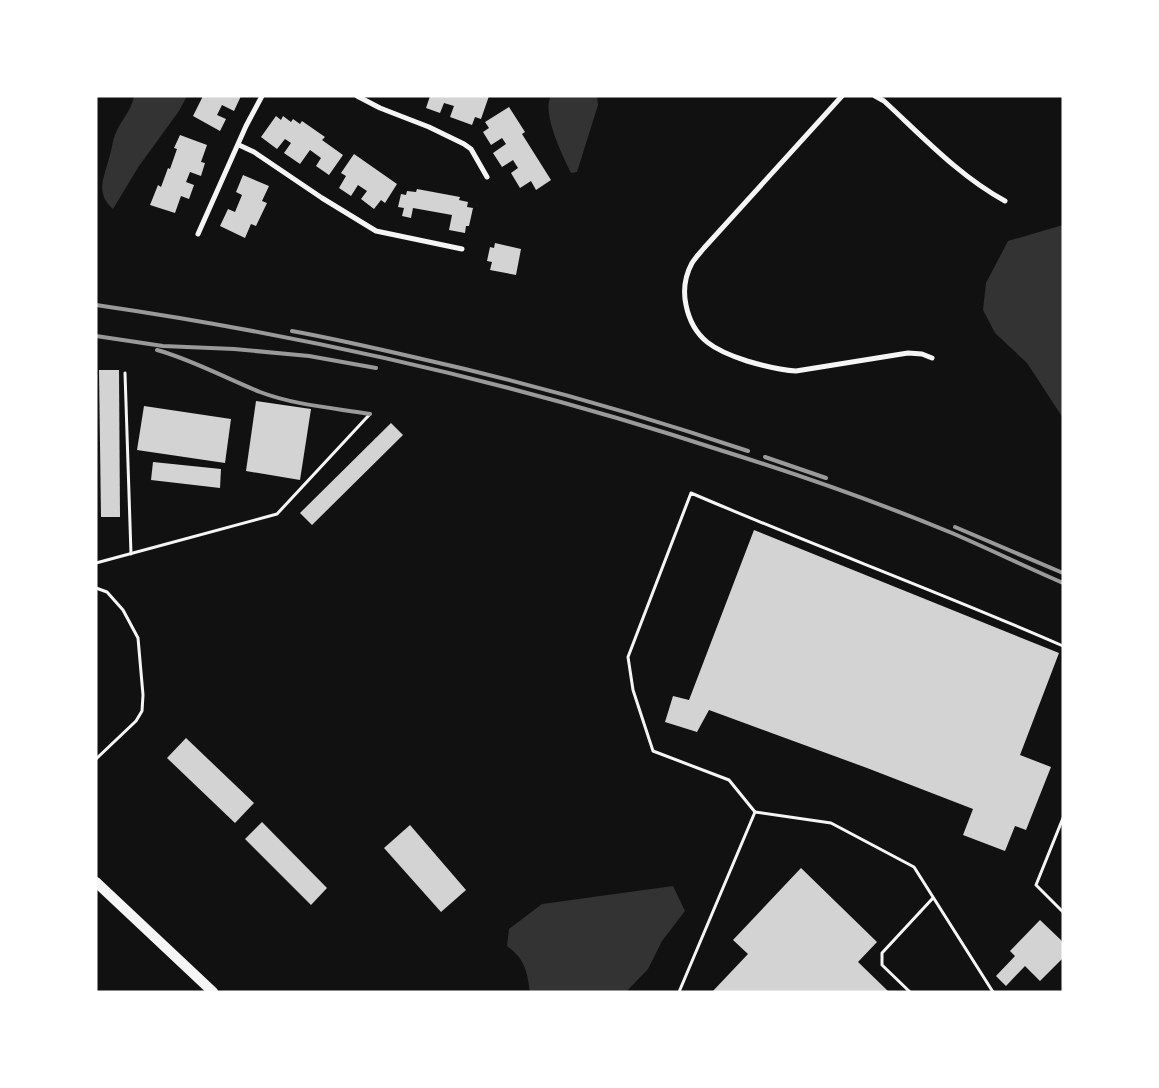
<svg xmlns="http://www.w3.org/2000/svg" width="1159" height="1088" font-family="Lato,sans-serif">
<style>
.water{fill:#333}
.building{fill:#d3d3d3}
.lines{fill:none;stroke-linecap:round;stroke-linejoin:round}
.service{stroke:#f5f5f5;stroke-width:3}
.minor{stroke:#f5f5f5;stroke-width:5}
.secondary{stroke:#f5f5f5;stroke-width:10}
.rail{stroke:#9a9a9a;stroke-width:4}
</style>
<rect width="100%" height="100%" fill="#111"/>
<!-- water -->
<g class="water">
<path d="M134,96H187L179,111L139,166L113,209C95,193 104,178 109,158C112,151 112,142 115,135C120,121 131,112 134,96Z"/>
<path d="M551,96H597L598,105L577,172L571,173C563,157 541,112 551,96Z"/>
<path d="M1063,225V418L1027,363L995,333L983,310L986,283L1008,241Z"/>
<path d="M673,886L685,911L662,941L648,969L626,992H530C527,971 525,959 507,946L509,929L542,904Z"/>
</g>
<!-- building -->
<g class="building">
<path d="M203,96H241L234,111L222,105L217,115L226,119L220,131L193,116Z"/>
<path d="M430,96H489L481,119L475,117L472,125L450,117L454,106L444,103L440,113L426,108Z"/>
<path d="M509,107L525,132L522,134L551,180L536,190L531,181L520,188L511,173L518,168L513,160L502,167L493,153L506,144L502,138L491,145L483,132L489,128L485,122Z"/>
<path d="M276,116L281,120L283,116L291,122L293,119L300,124L302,121L325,137L322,140L343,155L329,175L316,166L321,158L310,150L300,164L284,153L291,143L285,139L277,149L261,137Z"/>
<path d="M180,135L207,145L201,162L205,163L201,176L190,172L186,182L194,185L189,199L181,196L175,213L150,205L158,185L161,187L168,168L170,169L177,149L174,148Z"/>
<path d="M354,154L397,184L385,203L381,200L374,209L361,199L367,191L358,185L351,196L339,188L346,176L341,173Z"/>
<path d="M243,175L269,186L262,201L267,203L256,226L251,224L245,238L220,226L228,209L235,212L242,195L236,192Z"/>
<path d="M417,189L460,197L459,200L468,202L467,207L473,208L469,226H466L465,233L449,230L452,215L413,208L411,218L402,216L404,208L398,207L401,194L406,195L407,191L416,192Z"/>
<path d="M495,243L521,249L516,275L490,270L492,262L487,261L490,247L494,248Z"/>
<path d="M99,370H119L120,517H101Z"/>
<path d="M256,401L311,409L300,480L246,471Z"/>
<path d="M144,406L231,419L225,463L137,450Z"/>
<path d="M391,423L403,435L312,525L300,513Z"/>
<path d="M153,462L221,469L220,488L151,480Z"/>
<path d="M754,530L1059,653L1020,755L1051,767L1026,830L1015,826L1005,851L963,835L973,809L867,768L709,710L697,732L665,722L673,696L689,700Z"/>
<path d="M186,738L254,803L235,823L167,758Z"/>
<path d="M262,822L327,888L311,905L245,839Z"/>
<path d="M410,825L466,890L441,912L384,848Z"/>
<path d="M801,868L877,942L858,962L889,992H712L748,954L733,940Z"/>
<path d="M1040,920L1063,942V958L1040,981L1025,966L1006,986L996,976L1015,956L1010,951Z"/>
</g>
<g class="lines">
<!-- service -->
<g class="service">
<path d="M125,373L131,554"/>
<path d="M96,563L277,514L370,414"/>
<path d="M96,588L107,592L123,610L138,638L143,695L142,711L136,721L96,759"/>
<path d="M755,812L729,780L653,751L633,690L628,657L691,493C814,546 940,592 1063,646"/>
<path d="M1063,818L1036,885L1063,912"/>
<path d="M679,992L755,812L831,823L914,867L993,992"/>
<path d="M910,992L882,965V953L933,898"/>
</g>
<!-- minor -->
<g class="minor">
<path d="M357,96L380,108L429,127L464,144L471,149L487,177"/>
<path d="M842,96L704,248C700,253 695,258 692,263C685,276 683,291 686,305C693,340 716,351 747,361C764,366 779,370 796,371L908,353L922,354L932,358"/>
<path d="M875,96L884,101C922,136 959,176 1005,201"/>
<path d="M239,145L254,152L322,198L376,231L462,249"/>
<path d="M198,234L246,126L262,96"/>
</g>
<!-- secondary -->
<path class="secondary" d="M96,882L213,992"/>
<!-- rail -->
<g class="rail">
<path d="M96,305C309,336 519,384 723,451C800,475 877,502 952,533C989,549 1026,567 1063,583"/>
<path d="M292,331C336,339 379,349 422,359C533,384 641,415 748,451"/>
<path d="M96,336L163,346L234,349L309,356L376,368"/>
<path d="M157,350C193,360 225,378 260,392C294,405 334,408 370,414"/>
<path d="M765,457L826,478"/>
<path d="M955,527L1063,573"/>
</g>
</g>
<!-- border -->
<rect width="1159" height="1088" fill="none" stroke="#ffffff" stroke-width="195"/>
</svg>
